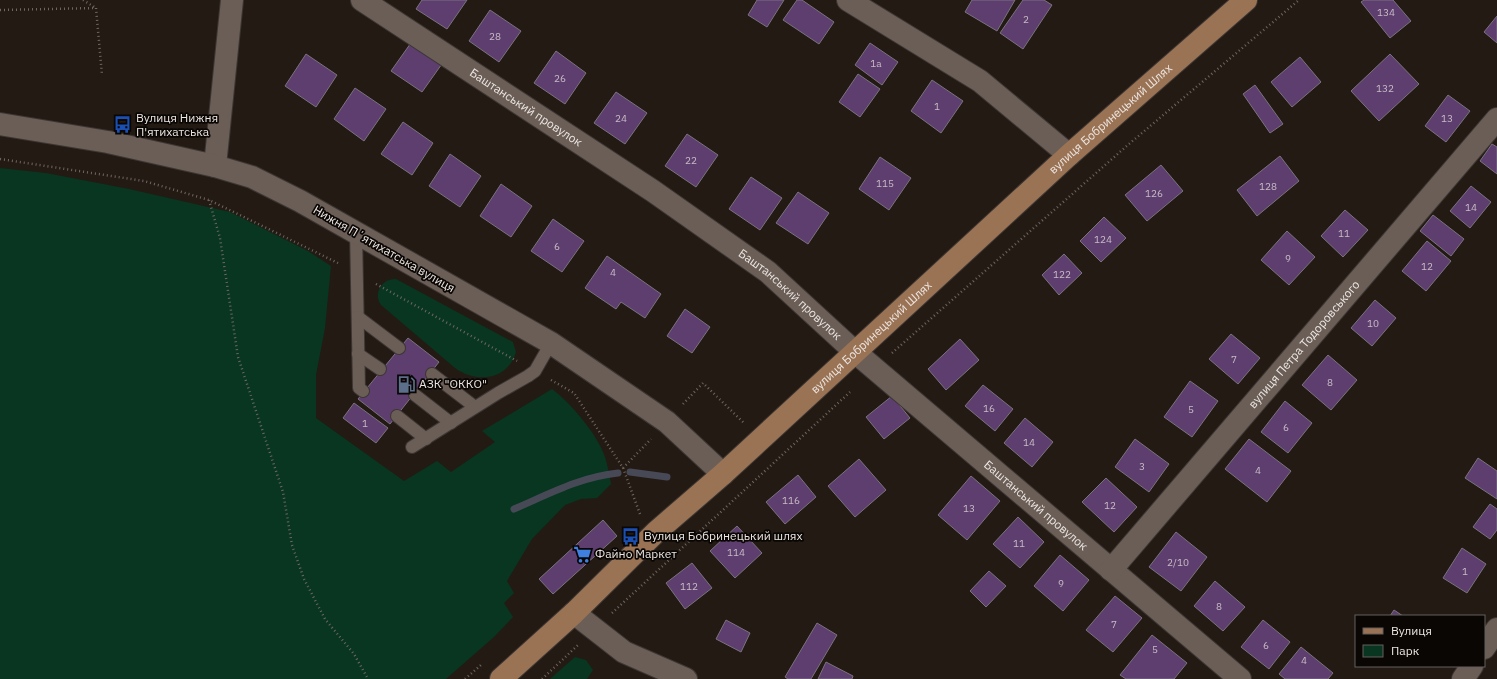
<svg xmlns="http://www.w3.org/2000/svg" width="1497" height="679" font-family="'IBM Plex Sans',sans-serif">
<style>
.green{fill:#083620}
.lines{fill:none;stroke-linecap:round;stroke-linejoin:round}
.stream{stroke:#474a56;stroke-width:7}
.building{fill:#5d3e6f;stroke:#79737e}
.service-casing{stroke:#3d3633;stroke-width:14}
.minor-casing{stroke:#3d3633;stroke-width:24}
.tertiary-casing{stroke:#3d3633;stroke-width:24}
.primary-casing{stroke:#3d3633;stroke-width:24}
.path{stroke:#6f6761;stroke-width:2.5;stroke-dasharray:1 3;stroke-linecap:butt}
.service{stroke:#6a5e57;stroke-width:12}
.minor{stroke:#6a5e57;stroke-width:22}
.tertiary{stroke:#6a5e57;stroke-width:22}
.primary{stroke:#9a7355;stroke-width:22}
.labels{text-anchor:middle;stroke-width:3.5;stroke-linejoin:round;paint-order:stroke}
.number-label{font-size:10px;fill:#c8bbc4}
.street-label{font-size:12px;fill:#ece5e1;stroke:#090604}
.poi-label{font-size:12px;fill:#ece5e1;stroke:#090604;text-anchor:start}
</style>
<rect width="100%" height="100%" fill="#231a14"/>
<!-- green -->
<g class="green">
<path d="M0,168L46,173L129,189L230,212L308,251L331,266L325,328L316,375V418L404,481L437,461L451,472L495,442L482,431L552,389C570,402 598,435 605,457C608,466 609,475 611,484L597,498L581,499L565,505L532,539L507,581L514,593L504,603L513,617L494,637L446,679H0Z"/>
<path d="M396,279L513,342L516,352C508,380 477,384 455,368L381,305C373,293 381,279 396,279Z"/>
<path d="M575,657L586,660L593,670L587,679H550Z"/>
</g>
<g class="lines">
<!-- stream -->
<g class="stream">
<path d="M630,472L667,477"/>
<path d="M514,509C549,494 580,477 618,473"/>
</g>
</g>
<!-- building -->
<g class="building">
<path d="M422,0H467L447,29L416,9Z"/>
<path d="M757,0H784L767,27L748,15Z"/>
<path d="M797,0H802L834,22L819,44L783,20Z"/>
<path d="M972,0H1015L997,31L965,12Z"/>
<path d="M1023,0H1044L1052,5L1023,49L1000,33Z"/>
<path d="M1364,0H1393L1411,21L1390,38L1361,2Z"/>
<path d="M490,10L521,31L499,62L469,41Z"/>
<path d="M1497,16V43L1484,32Z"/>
<path d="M413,40L444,61L422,92L391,71Z"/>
<path d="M870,43L898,62L882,85L855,65Z"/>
<path d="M556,51L586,73L565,104L534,83Z"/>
<path d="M306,54L337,75L316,107L285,86Z"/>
<path d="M1390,54L1419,84L1379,121L1351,91Z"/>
<path d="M1300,57L1321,82L1292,107L1271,82Z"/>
<path d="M858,74L880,89L860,117L839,102Z"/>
<path d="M932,80L963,101L941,133L911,111Z"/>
<path d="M1255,85L1283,124L1270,133L1243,94Z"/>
<path d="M355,88L386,109L364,141L334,119Z"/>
<path d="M616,92L647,113L625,144L594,123Z"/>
<path d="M1448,95L1470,111L1446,142L1425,126Z"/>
<path d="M403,122L433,143L412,175L381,154Z"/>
<path d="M687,134L718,155L696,187L665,166Z"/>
<path d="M1492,144L1497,147V174L1480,161Z"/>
<path d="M450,154L481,176L460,207L429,186Z"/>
<path d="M1280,156L1299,181L1257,216L1237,190Z"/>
<path d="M880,157L911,178L889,210L859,189Z"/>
<path d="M1161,165L1183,191L1147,221L1125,195Z"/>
<path d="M751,177L782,198L760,230L729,209Z"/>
<path d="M501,184L532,206L511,237L480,216Z"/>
<path d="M1471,186L1491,202L1470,228L1450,211Z"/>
<path d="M798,192L829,213L808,244L776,223Z"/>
<path d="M1345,210L1368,230L1343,257L1321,236Z"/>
<path d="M1433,215L1464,239L1451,256L1420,231Z"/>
<path d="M1104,217L1126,238L1101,262L1080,241Z"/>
<path d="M553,219L584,241L562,272L531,251Z"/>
<path d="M1287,231L1315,257L1289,285L1261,260Z"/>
<path d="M1427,241L1451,261L1426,291L1402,271Z"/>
<path d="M1064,254L1082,273L1059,295L1042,275Z"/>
<path d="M607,256L661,294L645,318L621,302L616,309L585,288Z"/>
<path d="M1375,300L1396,318L1372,346L1351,328Z"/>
<path d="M685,309L710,327L692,353L667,336Z"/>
<path d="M1231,334L1260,358L1238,384L1209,359Z"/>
<path d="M408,338L439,362L390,424L358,399Z"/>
<path d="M960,339L979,360L946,390L928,369Z"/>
<path d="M1328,355L1357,380L1331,410L1302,385Z"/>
<path d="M1190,381L1218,401L1192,437L1164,417Z"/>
<path d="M983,385L1013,409L995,431L965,406Z"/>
<path d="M892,396L910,418L884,439L866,417Z"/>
<path d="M1285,401L1312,423L1288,453L1261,432Z"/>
<path d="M354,403L388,428L376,443L343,418Z"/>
<path d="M1025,418L1053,442L1032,467L1004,443Z"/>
<path d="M1135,439L1169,464L1149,492L1115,467Z"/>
<path d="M1249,439L1291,471L1267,502L1225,469Z"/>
<path d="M1478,458L1497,471V499L1465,478Z"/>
<path d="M859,459L886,490L855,517L828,486Z"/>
<path d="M798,475L816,497L785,524L766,502Z"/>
<path d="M971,476L1000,501L967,540L938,515Z"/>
<path d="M1106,478L1137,507L1114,532L1082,502Z"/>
<path d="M1490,504L1497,509V530L1490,539L1473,527Z"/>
<path d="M1018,517L1044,542L1020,568L993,544Z"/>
<path d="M603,520L617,536L553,594L539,579Z"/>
<path d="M737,526L762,553L735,578L710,551Z"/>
<path d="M1176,532L1207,557L1181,591L1149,567Z"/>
<path d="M1462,548L1486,564L1467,593L1443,578Z"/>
<path d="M1060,555L1089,580L1063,611L1034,586Z"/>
<path d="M692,563L712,588L685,609L666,583Z"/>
<path d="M989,571L1006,586L986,607L970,591Z"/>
<path d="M1215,581L1245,607L1223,631L1194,606Z"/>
<path d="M1115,596L1142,618L1113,652L1086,630Z"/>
<path d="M1394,610L1403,616H1390Z"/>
<path d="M726,620L750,633L741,652L716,639Z"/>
<path d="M1263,620L1290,642L1269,669L1241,647Z"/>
<path d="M817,623L837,635L811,679H788L785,677Z"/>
<path d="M1152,635L1187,663L1174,679H1126L1120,675Z"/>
<path d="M1301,647L1333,673L1328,679H1285L1279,674Z"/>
<path d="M826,662L853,676L852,679H818Z"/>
</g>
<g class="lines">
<defs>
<g id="service">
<path d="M356,232L359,388L363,391"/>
<path d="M358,317L399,348"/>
<path d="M358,354L380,369"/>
<path d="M432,374L475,407"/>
<path d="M415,395L451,423"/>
<path d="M397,416L426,439"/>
<path d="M412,447L498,393L528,376L535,371L551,343"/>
</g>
<g id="minor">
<path id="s1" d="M362,0L653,191L768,272L855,352L1240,679"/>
<path d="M848,0L980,81L1069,155"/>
<path d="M215,166L232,0"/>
<path id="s2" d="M1111,570L1497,119"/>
<path d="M574,613L624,652L686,679"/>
<path d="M1484,648L1497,629"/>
<path d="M1463,679L1472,666"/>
</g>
<path id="tertiary" d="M0,124L108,142L215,166L252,177L300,201L551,343L667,422L723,474"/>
<g id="primary">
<path id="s3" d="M501,679L574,613L656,532L723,474L1069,155L1246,0"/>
</g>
</defs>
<!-- service casing -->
<use href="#service" class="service-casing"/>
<!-- minor casing -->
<use href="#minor" class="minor-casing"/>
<!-- tertiary casing -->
<use href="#tertiary" class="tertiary-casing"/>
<!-- primary casing -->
<use href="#primary" class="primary-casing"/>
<!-- path -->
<g class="path">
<path d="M83,0L96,8"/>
<path d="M96,8L102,75"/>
<path d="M0,10L96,8"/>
<path d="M0,159L144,181L209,200L338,263"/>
<path d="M209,200L220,238L238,357L283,492L292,545L304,579L325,619L354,654L368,679"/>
<path d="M376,284L517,361"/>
<path d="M892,353L1129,144L1299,0"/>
<path d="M551,380L574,393L623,468L640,514"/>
<path d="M683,404L703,383L745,424"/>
<path d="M623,468L651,439"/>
<path d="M612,613L850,392"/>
<path d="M465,679L481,665"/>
<path d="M542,679L578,645"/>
</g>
<!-- service -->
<use href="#service" class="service"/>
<!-- minor -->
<use href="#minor" class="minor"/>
<!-- tertiary -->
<use href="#tertiary" class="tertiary"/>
<!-- primary -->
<use href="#primary" class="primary"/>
</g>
<!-- icons -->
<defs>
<symbol id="bus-bare" viewBox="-9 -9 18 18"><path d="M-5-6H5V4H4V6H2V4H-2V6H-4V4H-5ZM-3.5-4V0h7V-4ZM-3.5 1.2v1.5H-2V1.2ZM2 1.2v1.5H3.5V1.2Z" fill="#1a4fb4" stroke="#090604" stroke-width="2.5" paint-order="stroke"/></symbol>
<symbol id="fuel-bare" viewBox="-9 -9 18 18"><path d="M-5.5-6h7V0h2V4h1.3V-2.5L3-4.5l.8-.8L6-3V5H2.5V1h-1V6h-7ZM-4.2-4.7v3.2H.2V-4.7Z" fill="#5c6f8a" stroke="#090604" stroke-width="2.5" paint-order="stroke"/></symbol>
<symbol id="supermarket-bare" viewBox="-9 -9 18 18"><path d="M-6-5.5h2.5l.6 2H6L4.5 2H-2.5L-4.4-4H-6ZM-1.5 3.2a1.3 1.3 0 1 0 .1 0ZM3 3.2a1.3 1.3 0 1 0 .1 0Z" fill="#3f7fe0" stroke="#090604" stroke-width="2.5" paint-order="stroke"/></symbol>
</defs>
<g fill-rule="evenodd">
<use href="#bus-bare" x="110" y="112" width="25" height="25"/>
<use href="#fuel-bare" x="394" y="372" width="25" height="25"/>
<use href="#bus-bare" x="618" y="524" width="25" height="25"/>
<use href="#supermarket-bare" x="570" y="542" width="25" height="25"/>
</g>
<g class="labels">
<!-- number labels -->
<g class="number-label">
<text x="1386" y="16">134</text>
<text x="1026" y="23">2</text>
<text x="495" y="40">28</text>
<text x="876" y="67">1а</text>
<text x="560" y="82">26</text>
<text x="1385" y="92">132</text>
<text x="937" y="110">1</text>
<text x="621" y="122">24</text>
<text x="1447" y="122">13</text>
<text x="691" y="164">22</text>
<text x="885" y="187">115</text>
<text x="1268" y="190">128</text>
<text x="1154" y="197">126</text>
<text x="1471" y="211">14</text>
<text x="1344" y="237">11</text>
<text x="1103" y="243">124</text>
<text x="557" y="250">6</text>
<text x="1288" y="262">9</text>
<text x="1427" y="270">12</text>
<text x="613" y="276">4</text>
<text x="1062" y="278">122</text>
<text x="1373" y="327">10</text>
<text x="1234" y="363">7</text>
<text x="1330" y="386">8</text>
<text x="989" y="412">16</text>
<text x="1191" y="413">5</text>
<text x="365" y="427">1</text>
<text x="1286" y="431">6</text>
<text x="1029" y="446">14</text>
<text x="1142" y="470">3</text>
<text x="1258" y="474">4</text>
<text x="791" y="504">116</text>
<text x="1110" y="509">12</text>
<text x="969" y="512">13</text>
<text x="1019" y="547">11</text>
<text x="736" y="556">114</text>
<text x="1178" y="566">2/10</text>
<text x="1465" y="575">1</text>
<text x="1061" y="587">9</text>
<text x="689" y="590">112</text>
<text x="1219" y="610">8</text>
<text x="1114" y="628">7</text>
<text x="1266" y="649">6</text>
<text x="1155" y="653">5</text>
<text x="1304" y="664">4</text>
</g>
<!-- street labels -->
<g class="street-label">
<text dy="4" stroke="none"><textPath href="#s1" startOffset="196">Баштанський провулок</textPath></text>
<text dy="4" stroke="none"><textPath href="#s3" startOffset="828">вулиця Бобринецький Шлях</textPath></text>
<text transform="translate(384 249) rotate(30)" y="4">Нижня Пʼятихатська вулиця</text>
<text dy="4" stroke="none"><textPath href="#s1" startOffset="520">Баштанський провулок</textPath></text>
<text dy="4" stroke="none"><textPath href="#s3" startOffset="504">вулиця Бобринецький Шлях</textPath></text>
<text dy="4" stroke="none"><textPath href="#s2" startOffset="297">вулиця Петра Тодоровського</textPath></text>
<text dy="4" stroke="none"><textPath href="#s1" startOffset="844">Баштанський провулок</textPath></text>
</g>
<!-- poi labels -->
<g class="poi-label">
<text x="136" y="122">Вулиця Нижня<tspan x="136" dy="14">П'ятихатська</tspan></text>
<text x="419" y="388">АЗК "ОККО"</text>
<text x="644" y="540">Вулиця Бобринецький шлях</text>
<text x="595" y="558">Файно Маркет</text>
</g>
</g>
<!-- legend -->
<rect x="1355" y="615" width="130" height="52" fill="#090604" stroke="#645f5c"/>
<rect x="1363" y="628" width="20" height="6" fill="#9a7355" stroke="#645f5c"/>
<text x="1391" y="635" font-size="12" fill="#ece5e1">Вулиця</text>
<rect x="1363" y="645" width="20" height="12" fill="#083620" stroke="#645f5c"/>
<text x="1391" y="655" font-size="12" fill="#ece5e1">Парк</text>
</svg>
